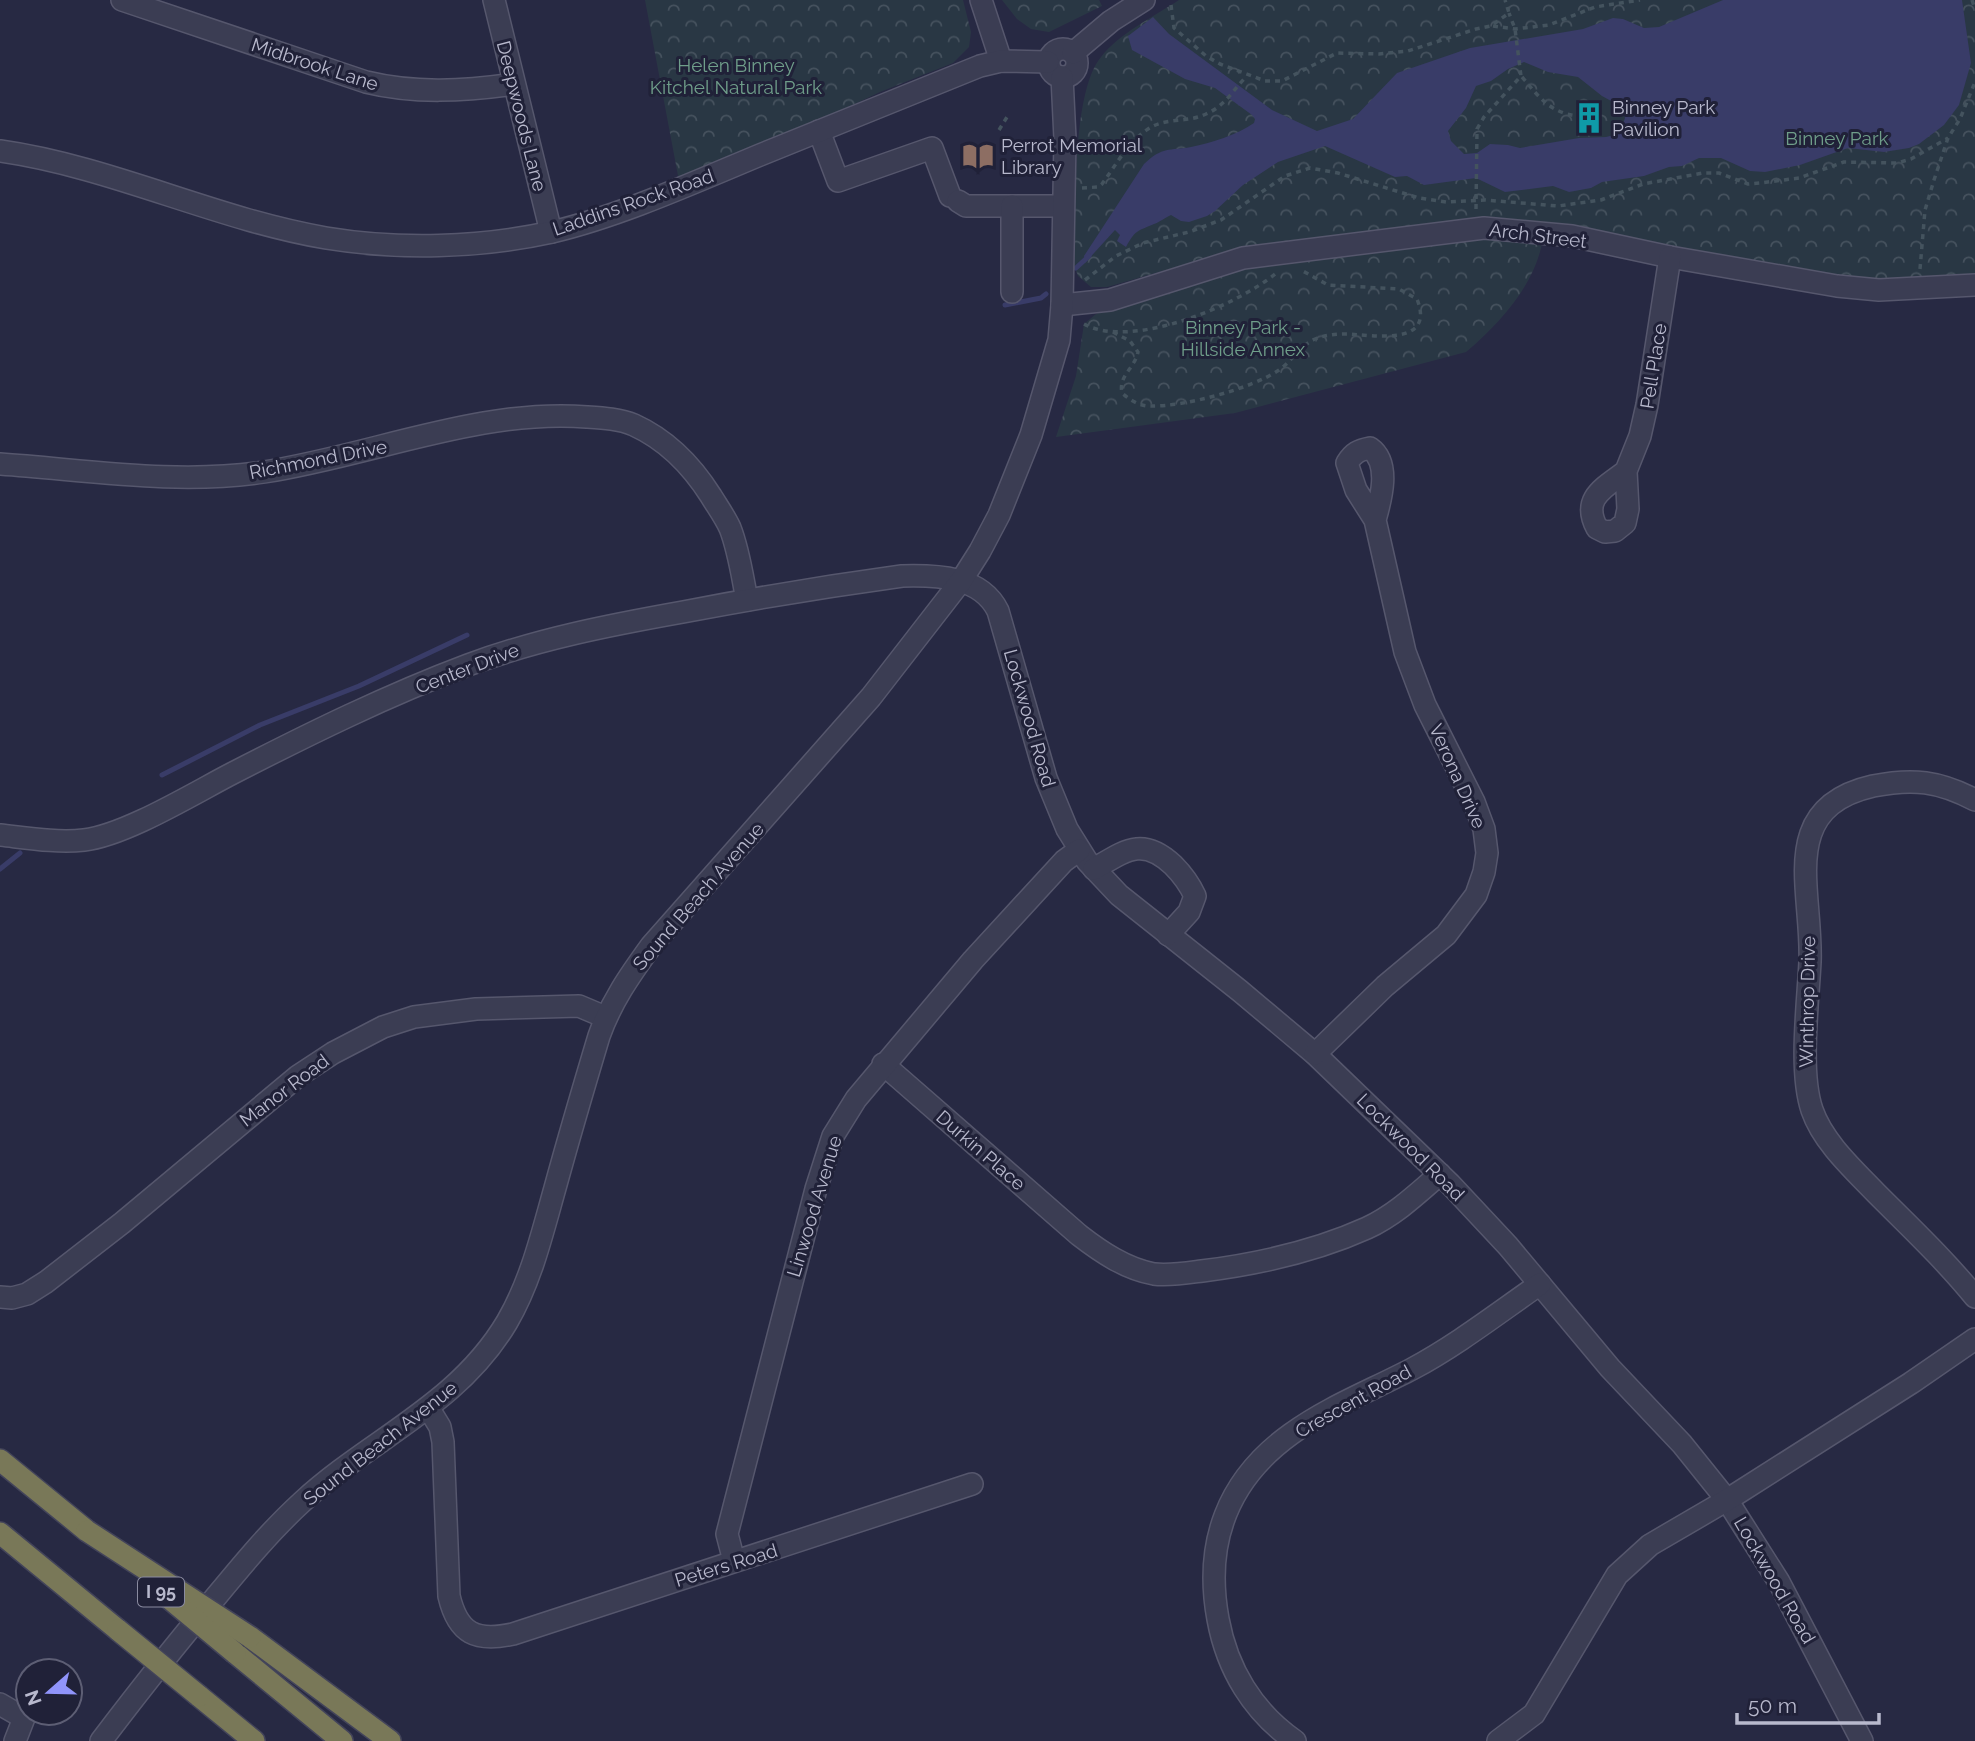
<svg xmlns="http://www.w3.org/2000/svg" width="1975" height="1741" font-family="Raleway,sans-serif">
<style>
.park{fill:url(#park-crowns)}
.water{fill:#393c68;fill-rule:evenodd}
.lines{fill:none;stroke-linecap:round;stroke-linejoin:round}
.stream{stroke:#393c68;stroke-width:5}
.minor-casing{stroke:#56576d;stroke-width:24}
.highway-casing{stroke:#43445a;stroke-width:24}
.path{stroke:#44535e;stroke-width:3.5;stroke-dasharray:5 5;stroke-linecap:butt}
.minor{stroke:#3b3d53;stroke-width:21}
.highway{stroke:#797858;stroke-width:21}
.highway-bridge-casing{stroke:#43445a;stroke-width:24;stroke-linecap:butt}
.highway-bridge{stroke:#797858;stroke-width:21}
.labels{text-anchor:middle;stroke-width:6;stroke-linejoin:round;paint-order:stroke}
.shield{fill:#202138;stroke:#8a8ba0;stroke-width:2}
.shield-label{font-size:18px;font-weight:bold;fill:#b8b9cd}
.street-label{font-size:19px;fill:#b8b9cd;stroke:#202138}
.park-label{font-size:19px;fill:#6f9e8a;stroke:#202138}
.poi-label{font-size:19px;fill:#b8b9cd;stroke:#202138;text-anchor:start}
</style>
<defs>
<pattern id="park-crowns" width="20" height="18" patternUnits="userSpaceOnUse" patternTransform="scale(1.75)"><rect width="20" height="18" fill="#293744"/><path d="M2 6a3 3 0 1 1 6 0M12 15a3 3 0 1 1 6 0" fill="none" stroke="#46525e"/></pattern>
</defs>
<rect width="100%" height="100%" fill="#272943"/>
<!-- park -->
<g class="park">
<path d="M645,0H963L971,32L969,47L953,63L880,92L798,131L679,181Z"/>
<path d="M1002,0H1099L1102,6L1049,32L1031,29L1017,19Z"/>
<path d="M1179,0H1975V279L1872,282L1537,225L1236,250L1107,287H1091L1078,276L1074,265C1076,215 1071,93 1101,57C1120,33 1153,17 1179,0Z"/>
<path d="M1482,234L1543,238C1536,284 1500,323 1466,352L1235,413L1056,437L1076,376L1084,324L1096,314L1166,288L1243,265Z"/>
</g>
<!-- water -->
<path class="water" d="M1723,0H1962L1971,63L1959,105L1944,125L1919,144L1909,148L1884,152L1848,148L1800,165L1765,172L1750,171L1721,158H1699L1682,166L1669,167L1644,176L1602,182L1591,188L1569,192L1553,186L1505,192L1476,178L1424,185L1407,176L1395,177L1325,146L1278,162L1243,185L1215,211L1207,216L1189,222L1181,221L1171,215C1164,218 1160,222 1154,224C1138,231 1135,230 1126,247L1117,241L1120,235L1115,230L1085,263L1084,256L1144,164C1163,146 1169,151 1191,147C1211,143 1237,135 1254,123L1255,119L1252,115L1215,88L1185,79L1132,50L1128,36L1153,17L1169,34L1272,110L1317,131L1353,119L1397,73L1470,48L1583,29L1613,18L1623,19L1644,28L1659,27ZM1524,62L1548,72L1578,77L1602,96L1622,107L1625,118L1622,127L1614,135L1606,137L1579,138L1520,148L1508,145L1490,144L1477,153L1464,154L1451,141L1448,131L1466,108L1476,86L1491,81L1508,69Z"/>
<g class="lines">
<!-- stream -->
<g class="stream">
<path d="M1076,268L1089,256"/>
<path d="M1005,305L1041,298L1046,294"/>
<path d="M162,775L260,725L359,686L467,635"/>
<path d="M0,869L20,853"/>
</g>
<defs>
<g id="minor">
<path d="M122,0L366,82C415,94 464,91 514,84"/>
<path d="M494,0L551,232"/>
<path d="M981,0L1001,61"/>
<circle cx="1063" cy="63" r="14"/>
<path d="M1073,53L1111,21L1144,0"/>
<path d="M819,131L838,181L932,148L950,196"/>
<path d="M0,151C112,167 215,219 326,238C399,250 479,248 552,232C620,216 695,182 760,155C833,125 907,96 980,66L1001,61L1048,62"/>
<path d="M958,201L966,206H1063"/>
<path d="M1012,292V206"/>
<path d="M1062,305L1110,300L1243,258L1484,228L1572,236L1670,257L1837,286L1879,290L1975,285"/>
<path d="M0,464C87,470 177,485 264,472C369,456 482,408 587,417C603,418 620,419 634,425C667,440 692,466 711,496C717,506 725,517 730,528C739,551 742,575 747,600"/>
<path d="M1626,471C1604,488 1581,498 1597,528L1605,532L1615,531L1625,523L1628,509L1626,471L1640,436L1647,405L1670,257"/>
<path d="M1975,800C1939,781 1913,778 1873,786C1776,808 1813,890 1810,962C1808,1003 1799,1072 1812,1110C1823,1142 1853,1169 1876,1193C1910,1227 1945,1260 1975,1297"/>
<path d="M0,835C27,838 57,843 84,840C126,835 194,793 233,773C309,734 388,695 468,665C538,639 610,625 683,612C756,598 829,586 902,576C937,575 981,576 998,611L1046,778L1067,829L1087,861L1119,895L1240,991L1315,1054L1450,1184L1508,1246L1610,1368L1682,1444L1727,1500L1779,1582L1862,1741"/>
<path d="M1094,869C1125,851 1142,836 1173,865C1182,874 1189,883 1195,896L1189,912L1168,935"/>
<path d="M1315,1054L1385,986L1446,935L1476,895L1484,872L1487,853L1484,829L1474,802L1425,705L1405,652L1375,520L1356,490L1347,463C1353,453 1359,450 1370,448C1391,463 1381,499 1375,520"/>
<path d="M883,1064L1079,1235C1101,1252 1126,1269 1154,1274C1169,1276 1187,1273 1202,1271C1258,1264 1316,1251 1367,1228C1395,1215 1417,1194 1440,1174"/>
<path d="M0,1297L12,1298L27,1294L46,1282L122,1223L298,1076L333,1053L383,1027L414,1017L476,1009L579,1006L605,1017"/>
<path d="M429,1409L440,1427L443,1442L449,1596C458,1634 476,1642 513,1634L972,1484"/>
<path d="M734,1561L727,1534L816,1189L833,1136L856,1099L973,960L1064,861L1079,850"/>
<path d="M0,1704L24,1718L15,1741"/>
<path d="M101,1741C136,1695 172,1649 210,1604C239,1569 268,1533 302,1502C370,1439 457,1406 507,1322C531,1281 542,1234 555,1188C569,1137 584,1086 599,1036C611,1002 630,975 651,946L871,697L961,581L980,551L999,515L1031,435L1059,340L1062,305L1065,139L1062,77"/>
<path d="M1295,1741C1253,1712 1227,1669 1218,1619C1204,1543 1227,1480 1291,1434C1328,1407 1372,1390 1412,1369C1457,1345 1498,1313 1540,1284"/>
<path d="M1498,1741L1534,1714L1617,1575L1650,1545L1727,1500L1911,1383L1975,1339"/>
</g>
<g id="highway">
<path d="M0,1460L87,1531"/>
<path d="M0,1533L118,1630"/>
<path d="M250,1637L390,1741"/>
<path d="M235,1653L342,1741"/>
<path d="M199,1696L254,1741"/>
</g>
</defs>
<!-- minor casing -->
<use href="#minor" class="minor-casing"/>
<!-- highway casing -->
<use href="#highway" class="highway-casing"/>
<!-- path -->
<g class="path">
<path d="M1972,0L1975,9"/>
<path d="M1171,5L1174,28L1206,56L1220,64L1265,81H1282L1337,53L1379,54L1408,51L1476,29L1491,26L1509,13L1505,0"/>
<path d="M1493,26L1515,29L1549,25L1595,7L1640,0"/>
<path d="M1522,77C1539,97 1550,113 1578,116"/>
<path d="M999,130L1007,117"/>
<path d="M1082,188L1098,187L1102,184C1116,165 1128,142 1148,129C1166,117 1188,123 1206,114C1225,106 1233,90 1246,77"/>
<path d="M1476,209L1477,129L1484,117L1521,76L1515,29L1509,13"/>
<path d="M1920,269L1925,210L1934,180L1948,138L1960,119L1975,82"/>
<path d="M1085,280L1116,256L1143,243L1189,232L1221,220L1285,176L1310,168L1338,173L1419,198L1446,202L1485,200L1558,206L1601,200L1643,184L1703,173H1719L1748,184L1760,183L1799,178L1844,162L1897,163L1911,159L1948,138"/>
<path d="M1084,324C1131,350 1236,306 1275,274"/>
<path d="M1113,332L1130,341L1138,352C1135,368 1118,376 1122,393C1130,400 1139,406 1150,406C1183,407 1251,389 1279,370C1292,361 1300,346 1315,339C1325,335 1336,334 1347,334C1373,335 1436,347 1417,299L1399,289L1328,285L1301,270"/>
</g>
<!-- minor -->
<use href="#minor" class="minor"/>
<!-- highway -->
<use href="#highway" class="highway"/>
<defs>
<g id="highway-bridge">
<path d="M87,1531L250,1637"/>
<path d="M164,1594L235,1653"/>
<path d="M118,1630L199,1696"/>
</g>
</defs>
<!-- highway-bridge casing -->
<use href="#highway-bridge" class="highway-bridge-casing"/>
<!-- highway-bridge -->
<use href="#highway-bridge" class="highway-bridge"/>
</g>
<!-- icons -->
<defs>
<symbol id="building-bare" viewBox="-9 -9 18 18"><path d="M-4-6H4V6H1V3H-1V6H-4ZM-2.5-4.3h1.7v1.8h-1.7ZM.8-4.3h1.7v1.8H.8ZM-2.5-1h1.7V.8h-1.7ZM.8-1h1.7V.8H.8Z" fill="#0f9aa8" stroke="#202138" stroke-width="2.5" paint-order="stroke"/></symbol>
<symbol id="library-bare" viewBox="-9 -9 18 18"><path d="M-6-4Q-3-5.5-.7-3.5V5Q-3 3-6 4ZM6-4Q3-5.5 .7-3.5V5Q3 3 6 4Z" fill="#8d6e63" stroke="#202138" stroke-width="2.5" paint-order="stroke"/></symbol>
</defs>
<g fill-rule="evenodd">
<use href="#building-bare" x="1567" y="96" width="44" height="44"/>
<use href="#library-bare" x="956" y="134" width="44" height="44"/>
</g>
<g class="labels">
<!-- shield labels -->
<rect class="shield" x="138" y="1577.5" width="46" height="29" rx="5"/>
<g class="shield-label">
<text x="161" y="1598">I 95</text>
</g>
<!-- street labels -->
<g class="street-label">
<text transform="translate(315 64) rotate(18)" y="7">Midbrook Lane</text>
<text transform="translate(522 116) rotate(76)" y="7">Deepwoods Lane</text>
<text transform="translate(633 202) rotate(-19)" y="7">Laddins Rock Road</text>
<text transform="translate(1538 235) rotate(7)" y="7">Arch Street</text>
<text transform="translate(1653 366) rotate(-81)" y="7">Pell Place</text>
<text transform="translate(318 459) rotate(-11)" y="7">Richmond Drive</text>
<text transform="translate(467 668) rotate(-21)" y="7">Center Drive</text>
<text transform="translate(1030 718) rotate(74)" y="7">Lockwood Road</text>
<text transform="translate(1458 776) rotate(66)" y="7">Verona Drive</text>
<text transform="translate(698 896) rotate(-49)" y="7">Sound Beach Avenue</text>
<text transform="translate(1807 1002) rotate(-89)" y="7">Winthrop Drive</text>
<text transform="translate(284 1090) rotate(-37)" y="7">Manor Road</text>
<text transform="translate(1411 1147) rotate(45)" y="7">Lockwood Road</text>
<text transform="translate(981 1150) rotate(41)" y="7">Durkin Place</text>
<text transform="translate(814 1206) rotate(-73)" y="7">Linwood Avenue</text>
<text transform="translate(1353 1401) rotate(-29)" y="7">Crescent Road</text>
<text transform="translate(380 1443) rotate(-38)" y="7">Sound Beach Avenue</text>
<text transform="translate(726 1565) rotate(-17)" y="7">Peters Road</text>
<text transform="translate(1775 1580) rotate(60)" y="7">Lockwood Road</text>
</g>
<!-- park labels -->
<g class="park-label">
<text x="736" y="72">Helen Binney<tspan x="736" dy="22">Kitchel Natural Park</tspan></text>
<text x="1837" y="145">Binney Park</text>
<text x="1243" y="334">Binney Park -<tspan x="1243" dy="22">Hillside Annex</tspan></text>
</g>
<!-- poi labels -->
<g class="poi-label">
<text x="1612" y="114">Binney Park<tspan x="1612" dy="22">Pavilion</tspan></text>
<text x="1001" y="152">Perrot Memorial<tspan x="1001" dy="22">Library</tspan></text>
</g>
</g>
<!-- north arrow -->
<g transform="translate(49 1692) rotate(250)"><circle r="33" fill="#202138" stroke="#5d5e74" stroke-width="2"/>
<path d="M0-5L12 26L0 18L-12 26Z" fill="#9094fa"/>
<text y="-10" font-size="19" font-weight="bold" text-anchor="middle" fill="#b8b9cd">N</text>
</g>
<!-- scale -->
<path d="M1737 1713v10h142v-10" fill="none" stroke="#b8b9cd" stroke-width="3.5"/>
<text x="1748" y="1713" font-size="21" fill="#b8b9cd" stroke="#202138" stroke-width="5" paint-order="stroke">50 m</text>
</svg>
